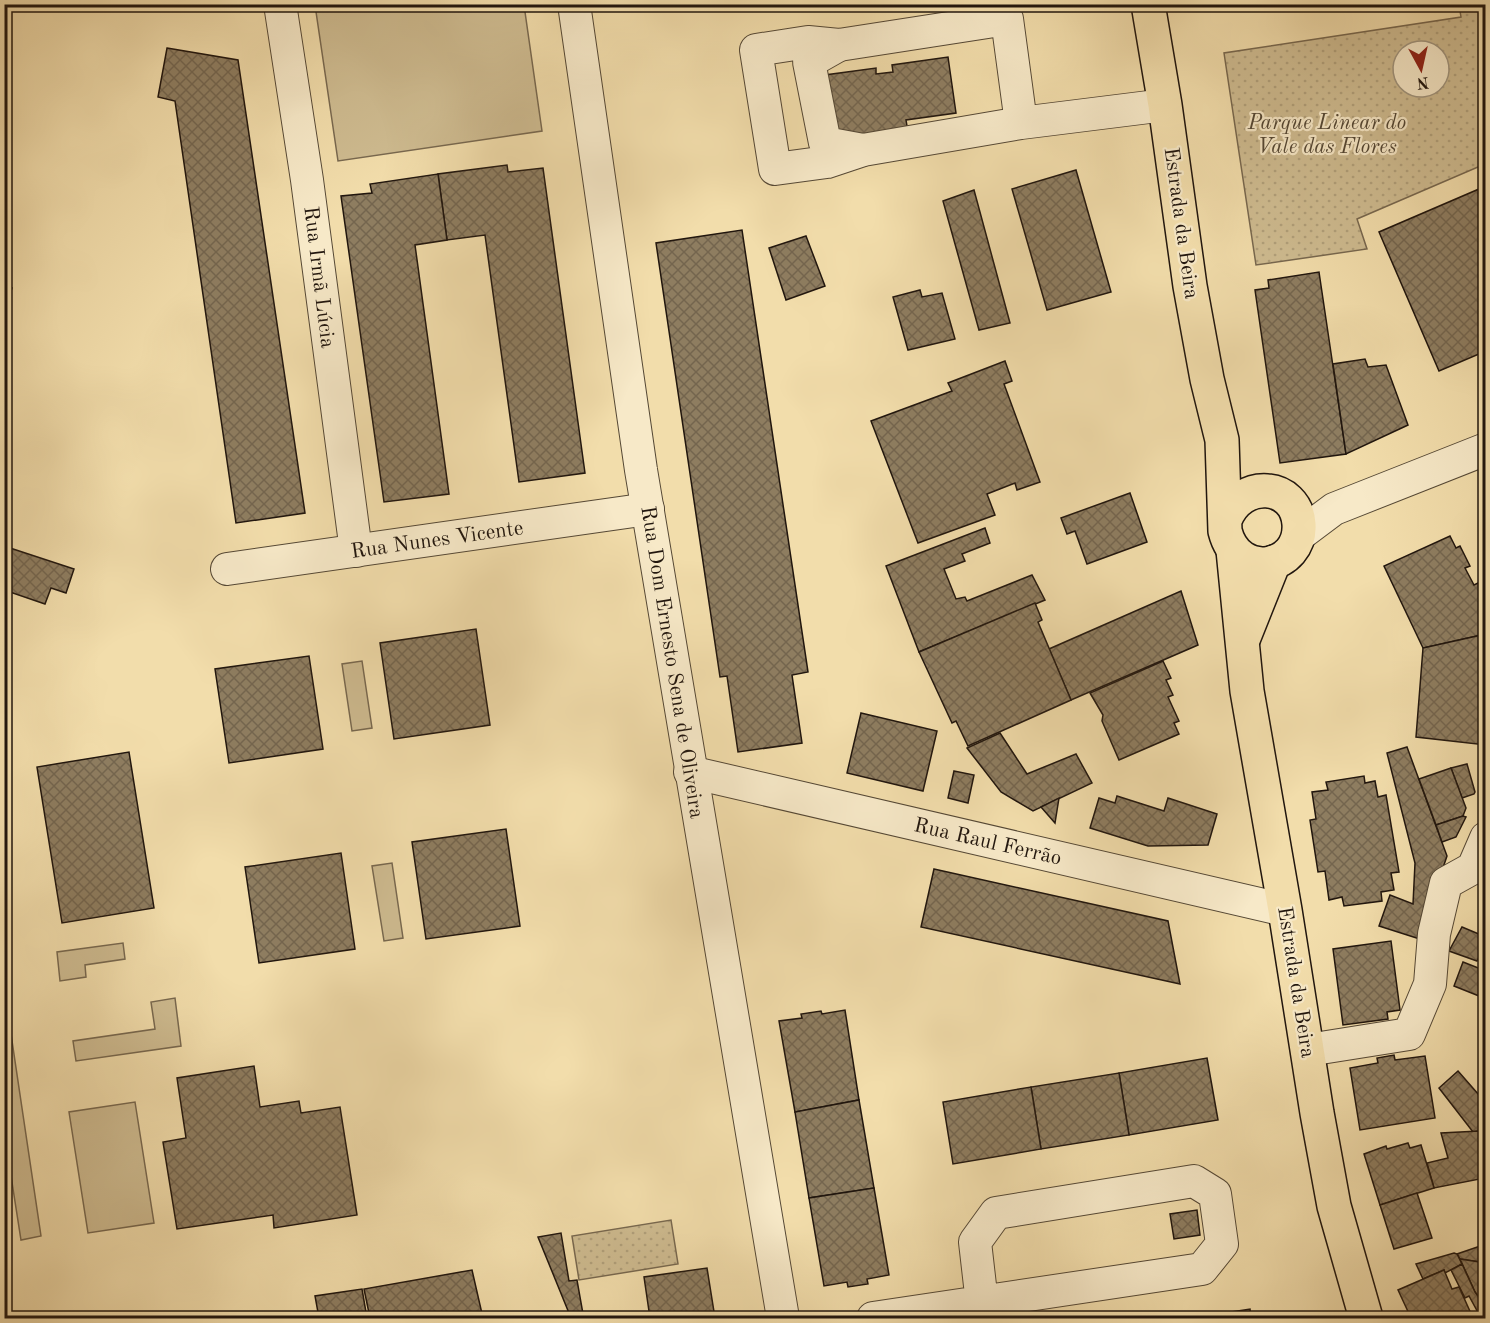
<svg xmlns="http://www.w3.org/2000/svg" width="1490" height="1323" font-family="'Old Standard TT',serif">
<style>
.grass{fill:#cebb90;stroke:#78684f;stroke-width:1.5}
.park{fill:url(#park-dots);stroke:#78684f;stroke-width:1.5;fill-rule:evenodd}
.building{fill:url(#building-cross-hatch);stroke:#21160e;stroke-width:1.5}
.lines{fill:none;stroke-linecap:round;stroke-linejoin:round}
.minor-casing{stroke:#554835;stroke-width:34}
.major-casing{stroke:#21160e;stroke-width:36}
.minor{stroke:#f7e9c8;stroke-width:32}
.major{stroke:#f2ddab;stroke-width:33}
.labels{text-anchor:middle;stroke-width:4.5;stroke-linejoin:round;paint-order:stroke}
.park-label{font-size:21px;font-style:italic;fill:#554835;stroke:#f7e9c8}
.street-label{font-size:21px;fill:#21160e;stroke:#f7e9c8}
</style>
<defs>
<pattern id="park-dots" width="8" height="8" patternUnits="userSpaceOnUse" patternTransform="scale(1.5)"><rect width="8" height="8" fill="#cebb90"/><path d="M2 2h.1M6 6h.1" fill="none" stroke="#b1a07b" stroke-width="1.8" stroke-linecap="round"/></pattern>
<pattern id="building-cross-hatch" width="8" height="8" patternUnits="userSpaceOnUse" patternTransform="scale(1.5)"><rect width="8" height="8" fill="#8e7d60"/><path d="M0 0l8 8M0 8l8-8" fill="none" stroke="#74654e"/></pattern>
</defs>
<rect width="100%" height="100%" fill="#f2ddab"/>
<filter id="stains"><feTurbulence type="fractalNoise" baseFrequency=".00333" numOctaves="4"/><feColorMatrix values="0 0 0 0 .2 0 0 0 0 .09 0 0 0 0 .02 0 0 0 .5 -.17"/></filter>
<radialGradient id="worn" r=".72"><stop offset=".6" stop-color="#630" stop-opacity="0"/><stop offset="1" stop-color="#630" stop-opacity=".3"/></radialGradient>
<!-- grass -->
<g class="grass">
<path d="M315,5H524L542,131L338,161Z"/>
<path d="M362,661L372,728L352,731L342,664Z"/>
<path d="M392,863L403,938L384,941L372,866Z"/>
<path d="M123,943L125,959L85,965L86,977L60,981L57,952Z"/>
<path d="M4,987L41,1236L21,1240L4,1131Z"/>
<path d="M175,998L181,1046L76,1061L73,1041L155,1029L151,1002Z"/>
<path d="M135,1102L154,1223L88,1233L69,1112Z"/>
</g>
<!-- park -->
<g class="park">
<path d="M1459,5H1485V164L1357,219L1367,249L1256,265L1224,53L1461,17ZM1403,51H1439V87H1403Z"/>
<path d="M671,1220L678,1264L579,1280L572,1236Z"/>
</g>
<!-- building -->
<g class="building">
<path d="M167,48L238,60L305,513L236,523L175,101L158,97Z"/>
<path d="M948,57L956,113L906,120L908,132L842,142L834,134L825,75L876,68V74L893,72L892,65Z"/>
<path d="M507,165L508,172L543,168L585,473L519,482L485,235L447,240L438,174Z"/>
<path d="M1076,170L1111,292L1047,310L1012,189Z"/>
<path d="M438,174L447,240L415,245L449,494L384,502L341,196L372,193L370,184Z"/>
<path d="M1486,186V351L1439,371L1379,232Z"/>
<path d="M974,190L1010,323L979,330L943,201Z"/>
<path d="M742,230L808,672L792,675L802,743L738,752L727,676L720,677L656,243Z"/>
<path d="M806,236L825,286L786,300L769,248Z"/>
<path d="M1319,272L1346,454L1280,463L1255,290L1269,288L1268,280Z"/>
<path d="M4,285L12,288L4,313Z"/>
<path d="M920,290L922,297L942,293L955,339L908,350L893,297Z"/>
<path d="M1365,359L1368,367L1386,365L1408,425L1346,454L1333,364Z"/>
<path d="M1005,361L1012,381L1004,384L1040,482L1017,490L1015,483L987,494L995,515L918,543L871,421L952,391L948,383Z"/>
<path d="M1130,493L1147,542L1087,564L1075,531L1067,534L1061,518Z"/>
<path d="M985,528L990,543L962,554L965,561L944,569L956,599L965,597L967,601L1032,575L1045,600L919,652L886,566Z"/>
<path d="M1450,536L1456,548L1460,546L1470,566L1465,568L1474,585L1478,583L1486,598V603L1483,604L1486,610V634L1423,648L1384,566Z"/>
<path d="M4,546L74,569L66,593L51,588L45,604L4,590Z"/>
<path d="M1181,591L1198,645L1071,700L1049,649Z"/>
<path d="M1035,603L1042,620L1038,622L1071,700L968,746L956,721L952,723L919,652Z"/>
<path d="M476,629L490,725L394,739L380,643Z"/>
<path d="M1486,634V745L1416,737L1423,648Z"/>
<path d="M309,656L323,749L229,763L215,669Z"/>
<path d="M1163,661L1171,678L1166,680L1173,695L1168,697L1179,721L1174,723L1179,734L1119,760L1102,721L1103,715L1090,693Z"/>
<path d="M861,713L937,731L923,791L847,773Z"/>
<path d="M1000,733L1027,774L1076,754L1092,783L1033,811L1001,792L967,748Z"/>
<path d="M1407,747L1447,856L1432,900L1426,941L1379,926L1390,895L1413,904L1415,863L1387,753Z"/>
<path d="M129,752L154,908L62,923L37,767Z"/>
<path d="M1467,764L1475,792L1474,794L1462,798L1451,768Z"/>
<path d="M1451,768L1466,808L1463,816L1436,825L1419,779Z"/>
<path d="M954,771L974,775L968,803L948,798Z"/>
<path d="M1364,776L1365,783L1375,781L1378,797L1386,795L1399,872L1391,873L1394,890L1381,892L1382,901L1344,906L1342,897L1329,900L1325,871L1318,872L1310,820L1316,819L1312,792L1328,790L1326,782Z"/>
<path d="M1117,796L1164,811L1168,798L1217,814L1208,845L1148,846L1090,828L1099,798L1115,803Z"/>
<path d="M1059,798L1055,823L1041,807Z"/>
<path d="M1463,816L1466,817L1456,837L1442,842L1436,825Z"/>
<path d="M506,829L520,926L426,939L412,842Z"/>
<path d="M341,853L355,949L259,963L245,867Z"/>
<path d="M934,869L1168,921L1180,984L921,927Z"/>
<path d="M1462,927L1486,937V944L1477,961L1449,951Z"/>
<path d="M1391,941L1400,1010L1387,1012L1388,1019L1343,1025L1333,949Z"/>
<path d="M1463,962L1486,971V993L1484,998L1454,986Z"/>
<path d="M845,1010L859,1100L795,1112L779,1021L802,1018L801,1014L821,1011L822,1014Z"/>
<path d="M1394,1055L1395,1060L1425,1056L1435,1118L1360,1130L1350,1068L1378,1063L1377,1058Z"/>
<path d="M1207,1058L1218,1120L1129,1135L1119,1073Z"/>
<path d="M254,1066L260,1107L299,1101L301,1113L340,1107L357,1215L274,1228L273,1215L177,1229L163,1142L186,1138L177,1078Z"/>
<path d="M1458,1071L1486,1103V1127L1479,1131L1473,1132L1439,1088Z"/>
<path d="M1119,1073L1129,1135L1041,1149L1031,1087Z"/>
<path d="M1031,1087L1041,1149L953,1164L943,1102Z"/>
<path d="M859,1100L874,1188L809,1198L795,1112Z"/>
<path d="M1479,1131L1485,1178L1434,1188L1427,1163L1448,1158L1441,1133Z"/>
<path d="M1408,1143L1410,1148L1421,1145L1434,1188L1380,1205L1364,1154L1386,1146L1387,1149Z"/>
<path d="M874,1188L889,1275L867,1279L868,1284L848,1287L847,1282L824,1286L809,1198Z"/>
<path d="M1417,1193L1432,1238L1394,1249L1380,1205Z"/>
<path d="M1197,1210L1200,1235L1174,1239L1170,1214Z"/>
<path d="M561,1233L569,1281L577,1280L583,1314L591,1313L592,1318H571L538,1237Z"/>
<path d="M1486,1244V1263L1460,1259L1457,1254Z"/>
<path d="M1454,1253L1457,1254L1462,1264L1445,1273L1444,1270L1423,1279L1416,1264Z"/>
<path d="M1460,1259L1486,1263V1307L1475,1292Z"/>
<path d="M1462,1264L1475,1292L1486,1307V1318H1481L1469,1296L1465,1298L1451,1270Z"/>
<path d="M707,1268L715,1318H650L644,1277Z"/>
<path d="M472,1270L483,1318H370L364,1289Z"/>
<path d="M1444,1270L1452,1289L1459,1287L1473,1318H1411L1398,1290Z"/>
<path d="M362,1289L367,1318H319L315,1296Z"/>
<path d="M1250,1309L1251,1318H1192L1205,1316Z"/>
</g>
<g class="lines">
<defs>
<g id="minor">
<path d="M280,4L307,180L356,551"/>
<path d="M574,4L641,470L783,1318"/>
<path d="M839,45L809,62L825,143L863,150"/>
<path d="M1021,123L1007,19L839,45L808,42L756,50L775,169L827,162L863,150L1021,123L1165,105"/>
<path d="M1298,536L1334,509L1486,449"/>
<path d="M227,569L648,509"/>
<path d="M690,772L1285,910"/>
<path d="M1308,1050L1409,1034L1430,984L1434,934L1446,883L1473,868L1486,838"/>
<path d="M873,1318L1202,1269L1222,1244L1215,1194L1194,1181L996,1213L975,1242L982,1303"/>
</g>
<g id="major">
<path d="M1148,4L1165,105L1190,286L1207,379L1222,440L1225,531C1238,582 1302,569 1299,524C1296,483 1241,478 1225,520"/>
<path d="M1233,550L1247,691L1285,910L1317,1113L1334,1206L1366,1318"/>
<path d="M1244,637L1274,562"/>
</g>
</defs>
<!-- minor casing -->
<use href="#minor" class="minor-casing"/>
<!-- major casing -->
<use href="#major" class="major-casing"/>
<!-- minor -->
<use href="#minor" class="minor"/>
<!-- major -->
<use href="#major" class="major"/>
</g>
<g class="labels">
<!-- park labels -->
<g class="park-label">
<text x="1327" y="129">Parque Linear do<tspan x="1327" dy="24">Vale das Flores</tspan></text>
</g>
<!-- street labels -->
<g class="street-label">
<text transform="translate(1182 223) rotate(82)" y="7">Estrada da Beira</text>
<text transform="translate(320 277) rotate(83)" y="7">Rua Irmã Lúcia</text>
<text transform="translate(437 539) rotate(-8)" y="7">Rua Nunes Vicente</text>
<text transform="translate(673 662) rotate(81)" y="7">Rua Dom Ernesto Sena de Oliveira</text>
<text transform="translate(988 841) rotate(13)" y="7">Rua Raul Ferrão</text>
<text transform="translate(1297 982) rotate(81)" y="7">Estrada da Beira</text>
</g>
</g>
<!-- margin -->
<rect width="1490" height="1323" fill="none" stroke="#f2ddab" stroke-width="24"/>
<rect x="6" y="6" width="1478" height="1311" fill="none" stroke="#21160e" stroke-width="3"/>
<rect x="12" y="12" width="1466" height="1299" fill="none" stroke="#21160e" stroke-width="1.5"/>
<!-- north arrow -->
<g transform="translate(1421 69) rotate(172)"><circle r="28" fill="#f7e9c8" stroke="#a1957e" stroke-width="1.5"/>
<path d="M0-4.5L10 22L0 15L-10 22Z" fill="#8f2418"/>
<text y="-9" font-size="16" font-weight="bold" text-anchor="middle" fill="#21160e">N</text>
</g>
<rect width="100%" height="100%" filter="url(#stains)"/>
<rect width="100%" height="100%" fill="url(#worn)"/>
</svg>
